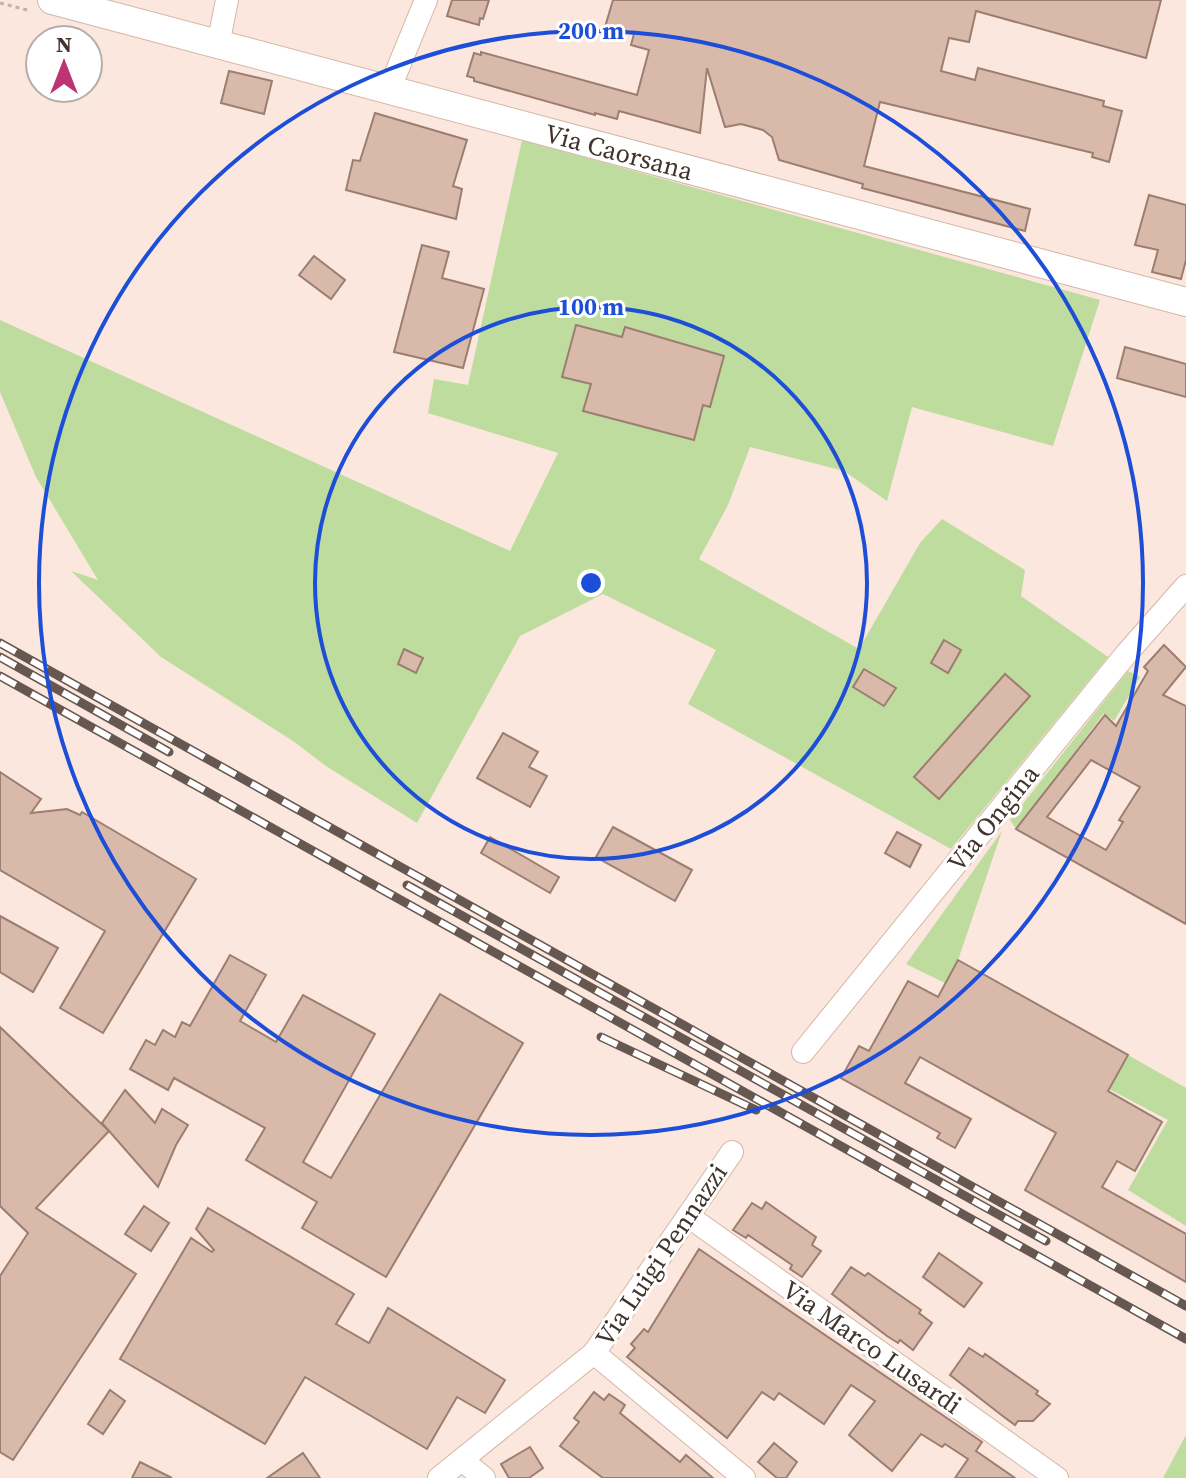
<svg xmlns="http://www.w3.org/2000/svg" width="1186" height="1478" font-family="'Source Serif 4',serif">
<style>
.green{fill:#bddc9d}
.building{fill:#d9baaa;stroke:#9c7e70;stroke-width:2;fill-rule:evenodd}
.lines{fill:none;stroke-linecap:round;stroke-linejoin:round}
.minor-casing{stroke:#d5b6a6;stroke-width:24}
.major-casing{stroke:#d5b6a6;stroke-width:30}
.path{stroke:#c2b1a8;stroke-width:3;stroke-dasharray:4 4;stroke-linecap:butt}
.minor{stroke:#fff;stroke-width:22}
.major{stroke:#fff;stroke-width:28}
.rail-casing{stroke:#665750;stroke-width:9}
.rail{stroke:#fff;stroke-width:6;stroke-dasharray:18;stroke-linecap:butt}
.ring{fill:none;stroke:#1d4ed8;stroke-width:4}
.labels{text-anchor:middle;stroke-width:6;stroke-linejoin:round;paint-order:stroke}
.street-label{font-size:26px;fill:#41342e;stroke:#fff}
.centre{fill:#1d4ed8;stroke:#fff;stroke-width:4}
.ring-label{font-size:24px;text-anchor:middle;font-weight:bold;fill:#1d4ed8;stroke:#fff;stroke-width:6;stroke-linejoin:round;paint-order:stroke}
</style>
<rect width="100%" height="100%" fill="#fbe7dd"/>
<!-- green -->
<g class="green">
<path d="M522,140L1100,300L1053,446L912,407L887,501L844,471L750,447L728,505L699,559L859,649L920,543L942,519L1025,570L1021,596L1108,657L951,849L688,704L716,650L603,594L520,636L417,823L326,766L293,741L161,657L71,571L98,580L36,477L0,392V320L510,551L558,453L428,413L434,379L468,385Z"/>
<path d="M1128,671L1140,677L1114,721L1104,713L1047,789L1060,800L1032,809L1016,829L1010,820Z"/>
<path d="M1002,831L958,960L945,983L906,964Z"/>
<path d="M1128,1055L1186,1088V1226L1128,1190L1168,1120L1109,1089Z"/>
<path d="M1186,1435V1478H1163Z"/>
</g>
<!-- building -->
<g class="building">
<path d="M452,0H489L483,19L480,18L479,25L447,16Z"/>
<path d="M613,0H1161L1146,58L976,11L969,42L949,38L941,71L975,80L978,68L1104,101L1103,106L1122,111L1109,162L1092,157L1093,153L880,102L864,166L1030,209L1025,231L862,188L863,184L779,160L772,137L763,130L741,124L725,127L707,68L700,133L619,111L617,119L595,113V115L474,81V78L467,76L474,53L481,55V52L637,95L649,50L631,45L634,34L605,27Z"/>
<path d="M229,71L272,81L264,114L221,103Z"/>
<path d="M375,113L467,140L453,186L462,189L456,219L346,190L353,160L360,161Z"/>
<path d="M1149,195L1186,205V260L1181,279L1152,272L1158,250L1135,245Z"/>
<path d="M422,245L449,252L442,278L484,289L463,368L394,352Z"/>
<path d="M314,256L345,280L331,299L299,275Z"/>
<path d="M576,325L622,337L625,327L724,356L710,407L703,405L694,440L583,411L591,384L562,377Z"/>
<path d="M1125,347L1186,364V397L1117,378Z"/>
<path d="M944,640L961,650L948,673L931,663Z"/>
<path d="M1164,645L1186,667L1163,695L1186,706V924L1016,829L1105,715L1116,726L1148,671L1144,667ZM1091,760L1140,787L1119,820L1123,822L1106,850L1047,817Z"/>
<path d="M404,649L423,658L416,673L398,664Z"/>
<path d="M864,669L896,688L884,706L853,687Z"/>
<path d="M1005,674L1030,696L939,799L914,777Z"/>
<path d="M503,733L538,752L529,767L547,776L530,807L477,778Z"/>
<path d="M0,772L41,799L31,813L67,809L80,815L82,812L196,879L103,1033L60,1008L105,931L0,870Z"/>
<path d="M613,827L692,870L675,901L596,857Z"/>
<path d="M897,832L921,845L910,867L885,853Z"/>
<path d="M490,837L559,877L550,893L481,853Z"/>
<path d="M0,916L58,948L33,992L0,972Z"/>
<path d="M230,955L266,975L240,1021L276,1042L303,995L375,1034L303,1162L331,1178L440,994L523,1043L386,1277L302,1228L317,1202L246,1160L265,1128L174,1078L168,1090L130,1069L146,1040L155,1045L163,1030L175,1037L182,1022L190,1026Z"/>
<path d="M958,960L1128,1055L1108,1091L1162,1122L1135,1171L1117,1161L1102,1187L1186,1234V1282L1025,1190L1056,1133L920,1057L905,1083L971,1119L955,1148L937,1138L940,1133L841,1078L859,1046L869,1051L908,981L938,997Z"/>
<path d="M0,1027L109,1131L36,1208L136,1274L13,1460L0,1452V1276L28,1233L0,1206Z"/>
<path d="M125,1090L155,1123L162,1109L188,1125L176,1145L158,1187L102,1123Z"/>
<path d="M766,1202L816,1237L812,1245L821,1251L802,1277L790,1269L792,1265L748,1235L746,1238L733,1230L752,1203L762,1209Z"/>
<path d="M144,1206L169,1223L151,1251L125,1234Z"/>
<path d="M208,1208L354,1294L336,1324L369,1343L388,1308L505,1380L485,1413L457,1397L427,1449L305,1377L265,1444L120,1359L191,1238L212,1252L214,1250L196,1229Z"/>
<path d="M699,1249L982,1442L976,1451L1015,1478H955L968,1459L945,1444L942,1447L921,1434L892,1471L849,1435L875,1401L851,1385L824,1424L779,1393L774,1400L762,1392L727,1438L627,1357L635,1348L631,1344L644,1329L648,1332Z"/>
<path d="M939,1253L982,1283L964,1307L923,1277Z"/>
<path d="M851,1267L865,1276L868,1273L921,1310L919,1313L932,1323L913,1350L900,1340L898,1343L887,1336L832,1294Z"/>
<path d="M969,1348L983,1357L985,1354L1038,1391L1036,1394L1050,1404L1033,1421H1018L1015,1425L1004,1417L950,1375Z"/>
<path d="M110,1390L125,1401L103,1434L88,1424Z"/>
<path d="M594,1392L604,1400L609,1394L625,1405L620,1413L680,1462L686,1455L713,1478H603L560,1446L579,1422L574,1418Z"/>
<path d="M774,1443L797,1462L786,1478H777L758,1462Z"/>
<path d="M530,1447L543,1468L529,1478H509L501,1464Z"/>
<path d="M303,1453L320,1478H267Z"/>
<path d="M140,1462L172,1478H132Z"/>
</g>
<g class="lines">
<defs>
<g id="minor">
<path d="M218,45L227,0"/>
<path d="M389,90L426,0"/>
<path d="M803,1052L1127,653L1186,586"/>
<path d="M688,1216L1057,1478"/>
<path d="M594,1353L744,1478"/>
<path d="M462,1460L484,1478"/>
<path d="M439,1478L594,1353L732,1152"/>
</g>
<path id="major" d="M52,0L1186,302"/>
</defs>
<!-- minor casing -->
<use href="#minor" class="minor-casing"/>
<!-- major casing -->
<use href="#major" class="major-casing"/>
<!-- path -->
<path class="path" d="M0,3L31,11"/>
<!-- minor -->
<use href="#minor" class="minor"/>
<!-- major -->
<use href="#major" class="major"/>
<defs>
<g id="rail">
<path d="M0,643L1186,1306"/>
<path d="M0,657L169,752"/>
<path d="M0,676L1186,1339"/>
<path d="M407,885L1046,1241"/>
<path d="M601,1037L756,1110"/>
</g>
</defs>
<!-- rail casing -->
<use href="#rail" class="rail-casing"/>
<!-- rail -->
<use href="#rail" class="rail"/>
</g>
<!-- distance rings -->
<g class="ring">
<circle cx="591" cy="583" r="276"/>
<circle cx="591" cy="583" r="552"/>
</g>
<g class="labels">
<!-- street labels -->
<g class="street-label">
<text transform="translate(619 152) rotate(15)" y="9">Via Caorsana</text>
<text transform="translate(993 818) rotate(-51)" y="9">Via Ongina</text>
<text transform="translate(661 1255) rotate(-56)" y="9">Via Luigi Pennazzi</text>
<text transform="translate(872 1347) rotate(35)" y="9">Via Marco Lusardi</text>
</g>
</g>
<circle cx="591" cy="583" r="12" class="centre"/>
<g class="ring-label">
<text x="591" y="39">200 m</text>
<text x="591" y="315">100 m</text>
</g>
<!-- north arrow -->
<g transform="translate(64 64)"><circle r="38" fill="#ffffff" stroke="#b3aeab" stroke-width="2"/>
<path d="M0-6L14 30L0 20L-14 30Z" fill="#bc3471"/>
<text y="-12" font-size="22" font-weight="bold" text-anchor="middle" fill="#41342e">N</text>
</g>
</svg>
